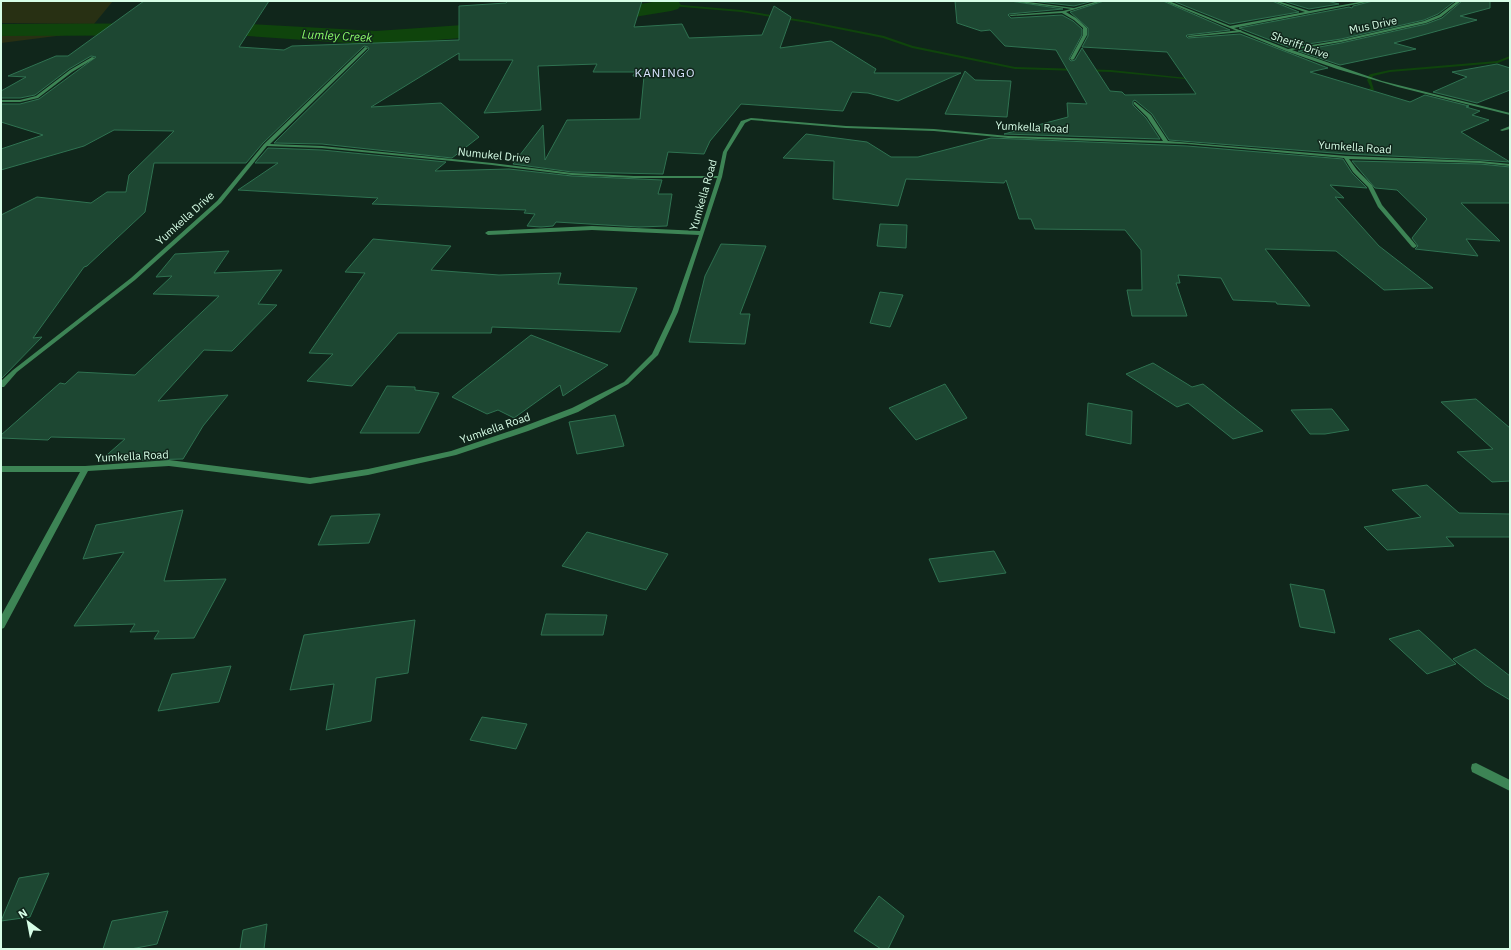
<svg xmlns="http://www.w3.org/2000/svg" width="1511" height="950" font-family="'IBM Plex Sans',sans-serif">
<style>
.green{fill:#283013}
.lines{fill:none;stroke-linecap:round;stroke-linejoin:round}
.stream{fill:#0f440c;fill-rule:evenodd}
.river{fill:#0f440c;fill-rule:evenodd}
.building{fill:#1d4732;stroke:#2f7251}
.lane{fill:#3d8455;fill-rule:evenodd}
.street{fill:#3d8455;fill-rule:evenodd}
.labels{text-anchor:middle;stroke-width:3;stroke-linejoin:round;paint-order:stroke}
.far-street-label{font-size:11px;fill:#d7fee7;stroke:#10261b}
.far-water-label{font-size:12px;font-style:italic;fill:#8afb68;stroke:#10261b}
.far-neighbourhood-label{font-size:12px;letter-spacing:1px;fill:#d9e5fe;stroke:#10261b}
</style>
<rect width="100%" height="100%" fill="#10261b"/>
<!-- green -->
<g class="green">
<path d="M1,1H113L94,24L1,23Z"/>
<path d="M1,26L128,27L1,43Z"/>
</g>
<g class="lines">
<!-- stream -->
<g class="stream">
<path d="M670,4L741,10L808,21L884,36L913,46L1015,67L1111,70L1197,79L1195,80L1111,72L1015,69L912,48L883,38L808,23L741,12L671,6Z"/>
<path d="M1510,56V58L1498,63L1390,72L1373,76L1371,80L1374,90L1360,94L1358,93L1371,88L1367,80L1369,75L1371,74L1390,70L1497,61Z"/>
</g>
<!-- river -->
<path class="river" d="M659,1H678L681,5L678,9L671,11L548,31L376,45L233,35L1,36V24L233,23L376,31L548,19Z"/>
</g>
<!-- building -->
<g class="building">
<path d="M144,1H269L239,47L284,50L292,46L459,40V6L506,3L508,1H642L634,27L682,24L689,38L762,35L774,6L791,17L780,48L831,41L876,69L874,73H961L898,101L868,93L852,92L843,111L741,104L710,141L704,154L668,152L663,174L572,172L513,164L543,125L545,160L567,120L640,119L644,76H633L635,72H593L597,64L538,66L541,110L484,113L513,60H459V53L371,107L441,103L479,137L452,158L322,144L274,143L369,49L368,47L364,46L263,143L246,163H154L145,212L87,266L84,267L33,338L42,337L1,379V215L37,197L91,203L107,192H126L129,175L174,131L114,130L84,146L1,170V149L43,135L1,122V104H20L39,99L96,57L91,56L69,69L35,95L20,98H1V91L26,77L8,76L56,56H68Z"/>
<path d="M955,1H1010L1063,9L1009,14L1008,15L1011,18L1062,15L1073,21L1082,29V35L1069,59L1071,61L1075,60L1082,48L1110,91L1122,92L1125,95L1196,94L1167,52L1082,47L1088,36V28L1070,12L1104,1H1163L1230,30L1187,35L1186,36L1188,38L1240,34L1328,68L1310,72L1410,102L1425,95L1469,106L1466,107L1480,111L1472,115L1489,120L1461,132L1510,162L1480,160L1346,154L1169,140L1152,114L1135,100L1133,101V105L1146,118L1160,139L1004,134L1068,117L1067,103L1087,104L1056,50L1005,46L990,30L981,31L957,23Z"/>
<path d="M1032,1H1093L1074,6Z"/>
<path d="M1173,1H1272L1299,12L1230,24Z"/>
<path d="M1283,1H1327L1339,4L1309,9Z"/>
<path d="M1373,1H1455L1438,14L1424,20L1341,39L1288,47L1239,28L1349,7L1352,8L1353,6Z"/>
<path d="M1462,1H1490V8L1460,16L1477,20L1394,43L1416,49L1340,65L1298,51L1341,43L1426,24L1442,18Z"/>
<path d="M1497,64L1510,68V90L1477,103L1433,92L1467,77L1452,72Z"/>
<path d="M965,71L975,80L1011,81L1007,117L945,114Z"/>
<path d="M806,134L867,142L891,157H918L991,138L1187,146L1343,159L1352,173L1367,188L1330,185L1344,198L1335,197L1379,246L1433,288L1384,290L1336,251L1265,249L1310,306L1277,304L1276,302L1233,300L1221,278L1178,275L1180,283H1176L1187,316H1132L1127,290H1142L1141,250L1125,230L1035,229L1031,219H1019L1006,180L1004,183L906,179L898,206L833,199L834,161L783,158Z"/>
<path d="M268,148L322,150L446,162L435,171L509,169L572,176L662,180L658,194H672L667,226L639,227L556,222L553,226L541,227L527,226L535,214L524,213L526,210L372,204L378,198L238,190L278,163H255Z"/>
<path d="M1352,161L1480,164L1510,167V203H1461L1500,241L1466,239L1478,256L1415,249L1418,246L1412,238L1427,219L1397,190L1375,188Z"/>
<path d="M880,224L907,225L906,248L877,246Z"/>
<path d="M373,239L451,246L431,270L499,275L561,273L558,284L637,288L620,332L492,327L491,333H398L352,386L307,381L333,354L309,353L365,273L345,272Z"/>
<path d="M721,244L766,246L740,314H750L745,344L689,342L705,276Z"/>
<path d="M229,251L214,273L282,270L258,304L277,305L232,351L204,350L158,401L228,395L203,426L183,459L100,461L125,439L51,437L48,440L1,438V435L60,383L65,384L78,372L135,375L219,296L153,294L172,276L156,277L175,254Z"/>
<path d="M880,292L903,295L890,327L870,323Z"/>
<path d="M531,335L608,365L563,396L560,385L514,418L498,410L487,414L452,397Z"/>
<path d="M1153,363L1192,387L1203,384L1263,431L1233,439L1188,403L1177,407L1126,374Z"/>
<path d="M945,384L967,418L916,440L889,408Z"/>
<path d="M387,386L415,387V390L439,393L419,433H360Z"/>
<path d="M1476,399L1510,428V481L1492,482L1457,452L1493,449L1441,402Z"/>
<path d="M1088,403L1132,411L1131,444L1086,435Z"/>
<path d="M1332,409L1349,430L1325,434H1310L1291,410Z"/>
<path d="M615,415L624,446L577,454L569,422Z"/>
<path d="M1427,485L1459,513L1510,514V537H1446L1454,546L1387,550L1364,527L1421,517L1392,490Z"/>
<path d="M183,510L164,581L226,579L194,638L154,639L159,631L130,632L135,624L74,626L124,552L83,559L96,525Z"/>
<path d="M380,514L369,543L318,545L331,516Z"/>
<path d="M587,532L668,554L646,590L562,566Z"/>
<path d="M994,551L1006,573L939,582L929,559Z"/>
<path d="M1290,584L1324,590L1335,633L1300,627Z"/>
<path d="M546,614L607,615L603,635H541Z"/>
<path d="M415,620L408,673L376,678L371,721L326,730L334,684L290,690L304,635Z"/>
<path d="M1419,630L1429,639L1456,664L1427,674L1389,639Z"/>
<path d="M1475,649L1510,676V700L1485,685L1453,659Z"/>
<path d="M231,666L219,702L158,711L172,674Z"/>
<path d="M482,717L527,724L516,749L470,740Z"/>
<path d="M49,873L30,917L1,921L19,878Z"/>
<path d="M879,896L904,916L888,949H881L854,931Z"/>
<path d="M168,911L157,944L131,949H103L112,921Z"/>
<path d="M267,924L264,949H240L243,930Z"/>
</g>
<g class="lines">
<!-- lane -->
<g class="lane">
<path d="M1241,30L1242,32L1189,37L1187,36Z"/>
<path d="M1510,126V129L1502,131L1500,130Z"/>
<path d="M1476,763L1510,780V791L1472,772L1471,768L1472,764Z"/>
</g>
<!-- street -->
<g class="street">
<path d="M1011,1H1021L1074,8L1098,1H1103L1066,12L1076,18L1087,28V35L1074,59L1072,60L1070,59L1083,35V28L1074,20L1062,13L1011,16L1009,15L1063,11L1071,9Z"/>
<path d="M1164,1H1169L1230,26L1305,12L1273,1H1278L1309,11L1365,1H1372L1234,28L1288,49L1341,40L1424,21L1439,15L1457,1H1461L1441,17L1426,23L1341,42L1292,50L1382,81L1510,113V115L1398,87L1337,69L1286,51Z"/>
<path d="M365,47L368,48L270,144L322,146L492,163L572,173L634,176H718L723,152L741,121L751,118L846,126L934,129L1008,136L1163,141L1147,117L1134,104V102H1135L1151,115L1168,141L1346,156L1480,161L1510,164V166L1480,163L1349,159L1357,170L1372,185L1382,205L1416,245L1417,246L1414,248L1412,247L1378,207L1368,187L1353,172L1344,158L1187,144L1008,138L934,131L846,128L751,120L745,123L727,152L722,177L678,312L658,355L628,384L578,412L528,431L456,455L368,475L310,484L169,466L88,471L4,628L1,629V616L80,472H1V466H85L169,460L310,478L368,469L451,451L522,427L572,408L624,382L652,354L672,312L699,235L592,230L488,235L485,233L488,231L592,226L700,231L717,178H634L572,175L492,165L322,148L267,146L221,203L135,280L17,372L4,387H1V381L13,370L131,278L217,201L264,144Z"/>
<path d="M92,57L95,58L72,72L38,98L20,102H1V100H20L36,96L70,70Z"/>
</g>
</g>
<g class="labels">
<!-- far-street labels -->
<g class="far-street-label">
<text transform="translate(1373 25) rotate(-12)" y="4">Mus Drive</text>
<text transform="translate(1300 45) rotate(20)" y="4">Sheriff Drive</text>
<text transform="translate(1032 127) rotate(3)" y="4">Yumkella Road</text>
<text transform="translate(1355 147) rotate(4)" y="4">Yumkella Road</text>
<text transform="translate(494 155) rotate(6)" y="4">Numukel Drive</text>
<text transform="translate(703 195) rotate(-74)" y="4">Yumkella Road</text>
<text transform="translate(185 218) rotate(-42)" y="4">Yumkella Drive</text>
<text transform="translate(495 428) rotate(-19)" y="4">Yumkella Road</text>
<text transform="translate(132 456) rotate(-3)" y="4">Yumkella Road</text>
</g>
<!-- far-water labels -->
<g class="far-water-label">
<text transform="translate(337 36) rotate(3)" y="4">Lumley Creek</text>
</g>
<!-- far-neighbourhood labels -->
<g class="far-neighbourhood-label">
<text x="665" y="77">KANINGO</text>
</g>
</g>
<!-- border -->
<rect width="1511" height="950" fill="none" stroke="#d7fee7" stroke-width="4"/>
<!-- north arrow -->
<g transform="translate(28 922) rotate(328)" stroke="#10261b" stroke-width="3" paint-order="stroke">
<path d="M0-3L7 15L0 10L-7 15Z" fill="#d7fee7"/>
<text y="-6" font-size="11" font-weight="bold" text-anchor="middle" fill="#d7fee7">N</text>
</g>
</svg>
